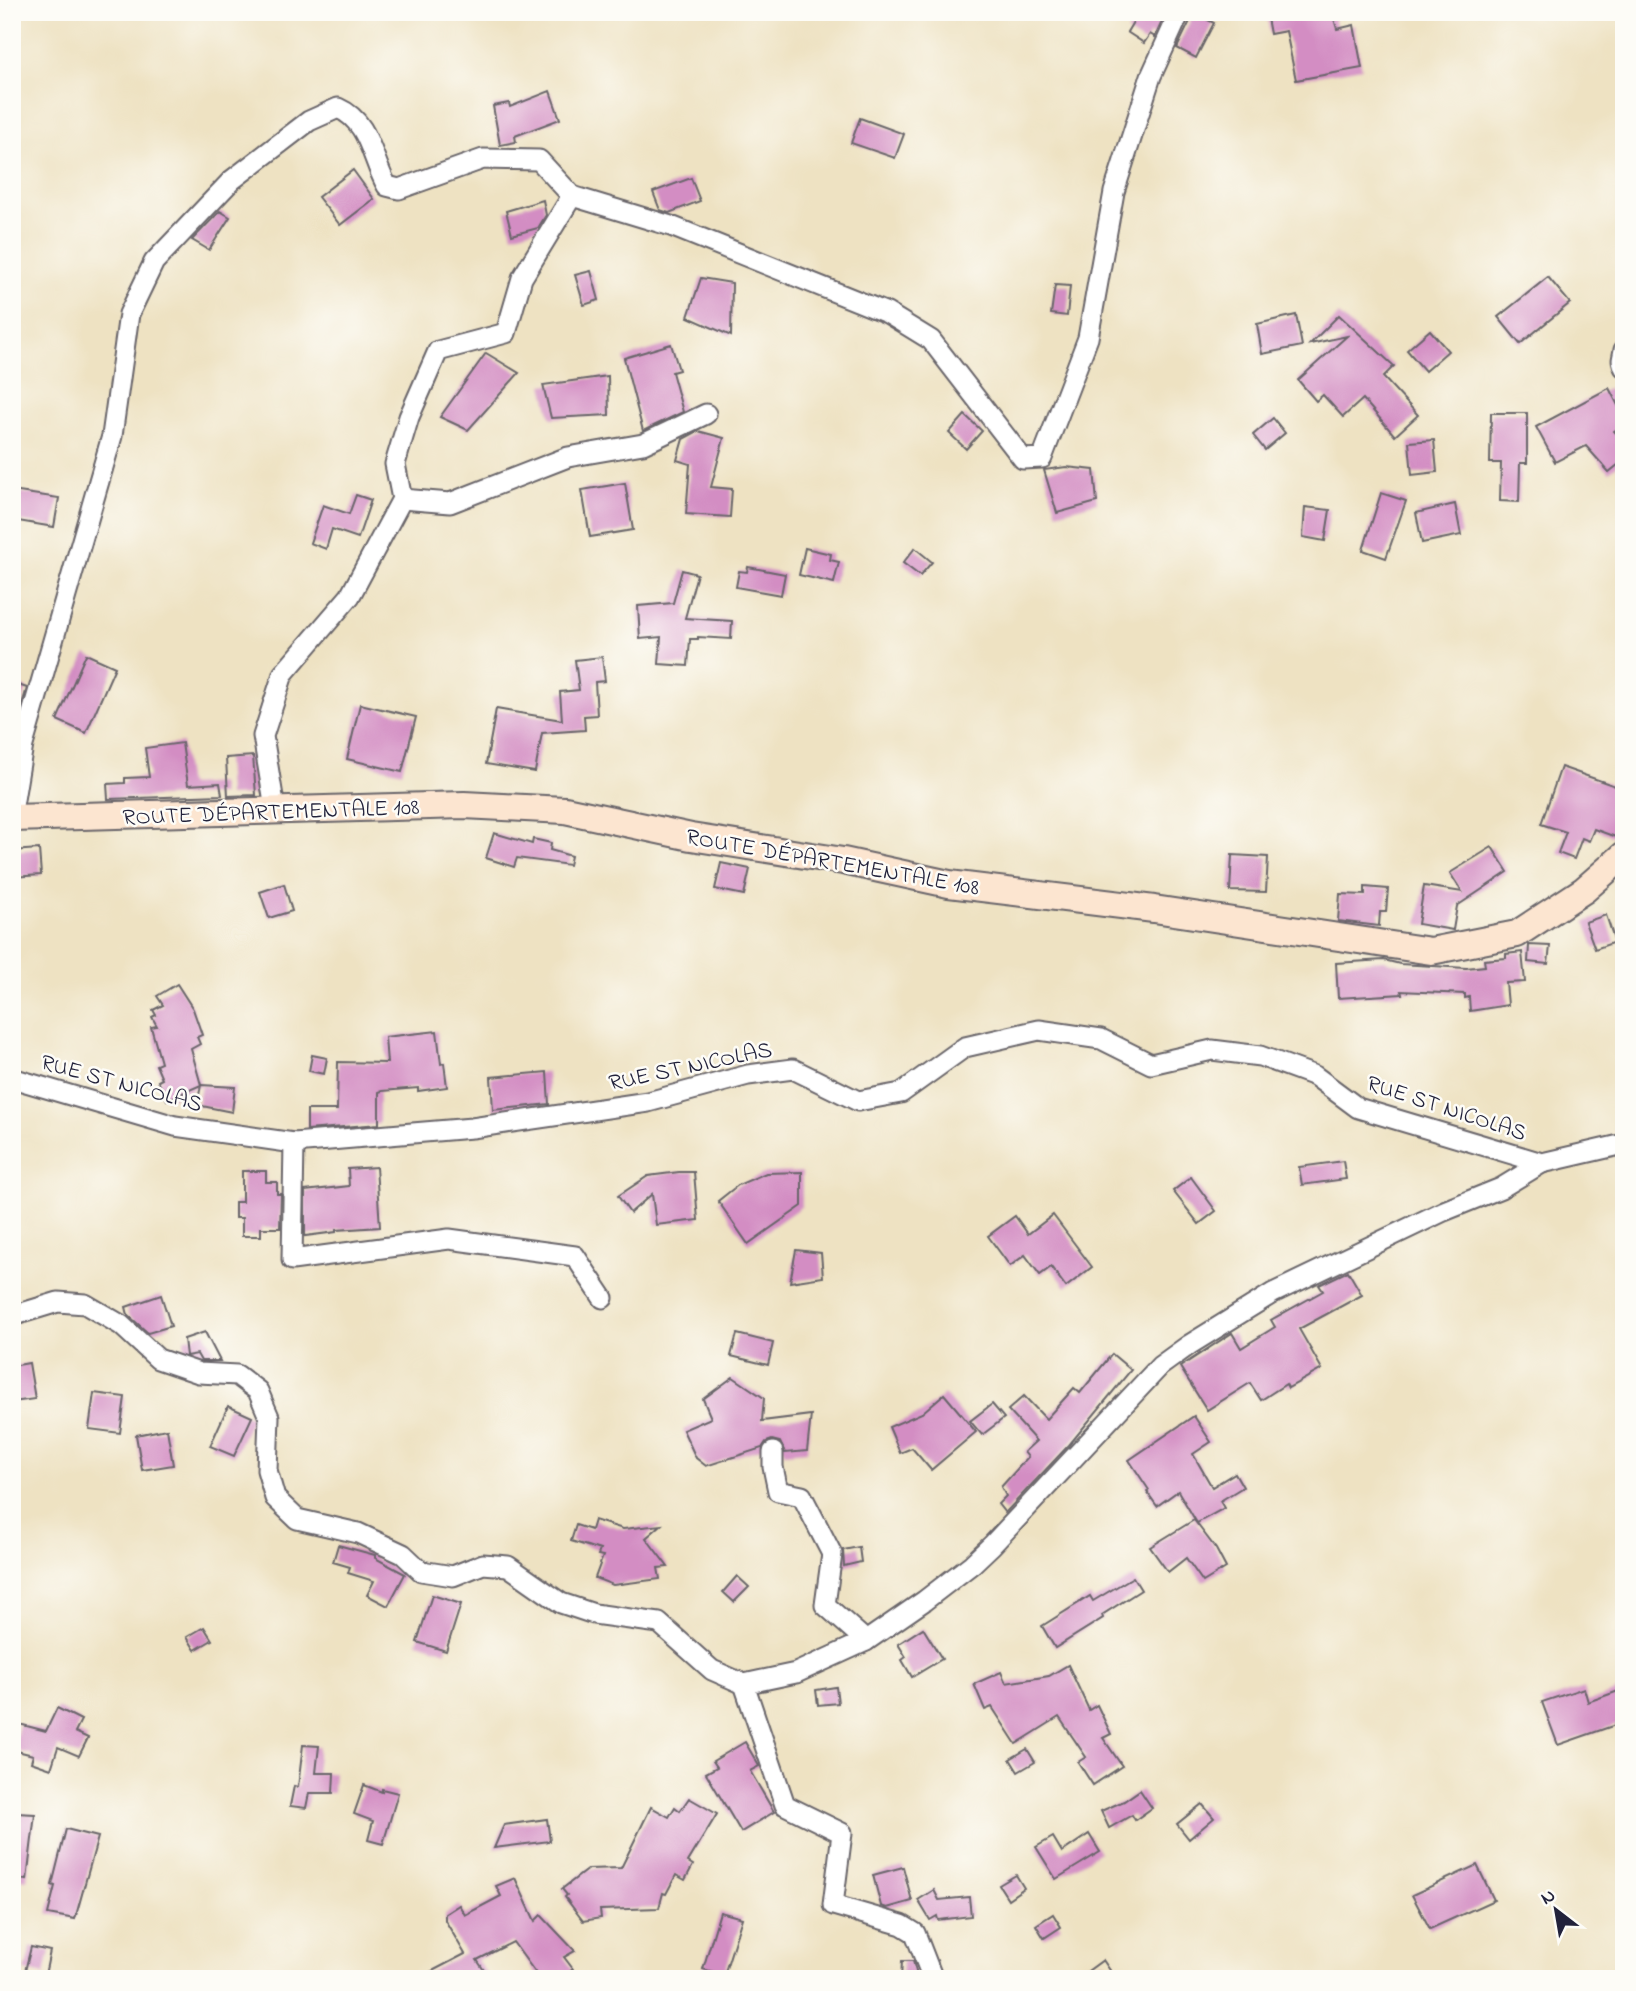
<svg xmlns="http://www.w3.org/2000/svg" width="1636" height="1991" font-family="'Indie Flower',sans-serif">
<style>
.building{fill:#d38dc3}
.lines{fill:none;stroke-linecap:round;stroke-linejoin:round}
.street-casing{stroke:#69656a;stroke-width:23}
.secondary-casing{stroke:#69656a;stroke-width:30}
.street{stroke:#fff;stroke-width:19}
.secondary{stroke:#fce5d0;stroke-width:26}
.labels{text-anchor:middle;stroke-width:5;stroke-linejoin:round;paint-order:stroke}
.street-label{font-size:23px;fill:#22223b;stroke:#fdfcf7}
</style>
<rect width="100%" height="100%" fill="#fdfcf7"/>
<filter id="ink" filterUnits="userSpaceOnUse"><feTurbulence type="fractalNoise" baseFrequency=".0143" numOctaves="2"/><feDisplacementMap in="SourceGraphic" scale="14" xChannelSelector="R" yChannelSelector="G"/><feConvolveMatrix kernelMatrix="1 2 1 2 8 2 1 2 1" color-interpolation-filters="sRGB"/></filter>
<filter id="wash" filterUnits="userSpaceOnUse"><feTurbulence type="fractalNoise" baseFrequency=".00686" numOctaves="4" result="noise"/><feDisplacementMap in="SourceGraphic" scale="28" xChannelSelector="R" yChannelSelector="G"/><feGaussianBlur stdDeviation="1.57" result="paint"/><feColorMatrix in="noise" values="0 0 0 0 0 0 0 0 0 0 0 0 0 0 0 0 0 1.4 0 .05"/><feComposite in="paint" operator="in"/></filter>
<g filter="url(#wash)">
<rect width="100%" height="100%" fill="#eee2c2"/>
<g id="blocks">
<!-- building -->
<g class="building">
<path d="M1139,12H1160L1165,15L1155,37L1150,34L1144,43L1127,32Z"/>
<path d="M1299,12H1332L1337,29L1354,25L1362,68L1296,80L1286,31L1270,34L1267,18Z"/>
<path d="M1194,13L1214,23L1196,58L1177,48Z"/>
<path d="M550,91L560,119L515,136L516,142L500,145L493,106L509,103L510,107Z"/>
<path d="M860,118L904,134L895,158L851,143Z"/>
<path d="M353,170L374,199L340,225L318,197Z"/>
<path d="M691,178L700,201L669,213L660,210L653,192Z"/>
<path d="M543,200L546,215L538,228L512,235L506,211Z"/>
<path d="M220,211L230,217L209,250L192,240Z"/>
<path d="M591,271L599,300L584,305L575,275Z"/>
<path d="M1548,277L1570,303L1520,344L1498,317Z"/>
<path d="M701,278L732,283L731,336L688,317Z"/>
<path d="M1055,285L1070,286L1067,316L1051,314Z"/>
<path d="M1296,315L1302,346L1262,354L1257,324Z"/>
<path d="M1339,315L1394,366L1383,377L1418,415L1395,436L1363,399L1343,417L1323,395L1316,401L1298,380L1347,336L1310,344Z"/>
<path d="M1430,330L1448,351L1425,371L1407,350Z"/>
<path d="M671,344L679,370L672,372L683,412L643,431L624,358Z"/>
<path d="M486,353L519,373L468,430L440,417Z"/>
<path d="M608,376L609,415L551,418L543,385Z"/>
<path d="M1609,388L1624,417V425L1614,431L1624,442V460L1609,472L1586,446L1555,462L1536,427Z"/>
<path d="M1491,413H1527V463H1520L1519,502L1500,501L1501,463H1490Z"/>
<path d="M965,415L982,431L966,449L949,433Z"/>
<path d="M1273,418L1285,433L1265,450L1253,435Z"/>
<path d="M698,431L724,438L711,487L732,489L730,517L686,514L690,464L677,460L683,439Z"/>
<path d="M1434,440L1437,472L1412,475L1409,442Z"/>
<path d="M1066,467L1094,470L1097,502L1057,513L1044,470Z"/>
<path d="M625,483L633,530L590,537L582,490Z"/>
<path d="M12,491L59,498L54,527L12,520Z"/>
<path d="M1381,493L1406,501L1386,558L1363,550Z"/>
<path d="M356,495L371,500L358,538L332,529L326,549L310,543L323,505L349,514Z"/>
<path d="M1455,504L1461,535L1422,543L1416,513Z"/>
<path d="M1305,507L1330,510L1325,541L1303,537Z"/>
<path d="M805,548L831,554L830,560L839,562L834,583L799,575Z"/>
<path d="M915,548L932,562L920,576L903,563Z"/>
<path d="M748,567L785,574L781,595L736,587L739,571L747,572Z"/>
<path d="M682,570L697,574L685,618L732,621L731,639L698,637V639H690L688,666L659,664L661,637L640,639L638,606L673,603Z"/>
<path d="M86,654L115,667L86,733L57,720Z"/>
<path d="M602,657L605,681L595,682L597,715L584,716L585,730L542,733L535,772L486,764L496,709L562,720L560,692L579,690L575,660Z"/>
<path d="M12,683L27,688L12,737Z"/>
<path d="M360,704L416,717L402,772L347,759Z"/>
<path d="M182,743L188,785L220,783L222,795L108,799L107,784L125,783V778L149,777L145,748Z"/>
<path d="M253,756L256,795L228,796L226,758Z"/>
<path d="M1561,767L1624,789V840L1594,829L1589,841L1582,838L1574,859L1558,853L1566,832L1541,824Z"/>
<path d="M494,833L532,844L533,839L551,843L550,850L571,856L569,865L517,858L514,867L486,858Z"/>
<path d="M1492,847L1508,872L1457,906L1453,930L1418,924L1424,886L1462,892L1450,873Z"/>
<path d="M39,849L41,875L12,877V851Z"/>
<path d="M1232,855L1268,857L1266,892L1230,891Z"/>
<path d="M721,863L750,869L744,895L715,889Z"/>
<path d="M284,884L292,911L269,918L260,892Z"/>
<path d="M1365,887L1388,889L1386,912H1380L1379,926L1338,921L1340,894L1365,895Z"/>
<path d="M1606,915L1615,942L1595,949L1585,922Z"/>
<path d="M1529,945L1550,946L1548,964L1528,962Z"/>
<path d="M1522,952L1525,982L1506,983L1508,1005L1470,1011L1469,997L1465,998V994L1401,991L1402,994L1338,998L1336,963L1384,960L1400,964L1466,968L1485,966L1484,960L1506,958V954Z"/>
<path d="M177,984L193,1009L202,1035L197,1037L200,1044L191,1049L201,1085L167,1100L158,1081L162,1079L156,1065L161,1063L151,1027L157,1026L152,1017L156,1015L153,1010L163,1005L157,996Z"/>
<path d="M437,1031L441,1064L444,1063L447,1087L418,1091V1088L382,1091L379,1092V1124L307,1130V1110H337L338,1062L387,1063L385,1037Z"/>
<path d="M312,1055L327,1058L324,1074L309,1071Z"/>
<path d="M547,1072L549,1104L493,1110L491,1077Z"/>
<path d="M201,1085L235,1087L232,1112L197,1105Z"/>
<path d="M1343,1161L1346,1179L1302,1185L1299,1167Z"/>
<path d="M376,1167L380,1227L336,1230V1232L305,1236V1191L349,1186L348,1169Z"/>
<path d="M242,1171H266V1182H277V1194H281L280,1228H261V1236H242V1218H235V1202H242Z"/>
<path d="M679,1172H694L698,1220L656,1225L652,1194L630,1213L618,1196L648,1176Z"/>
<path d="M802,1172V1206L748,1244L718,1201L738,1185L766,1173Z"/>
<path d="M1191,1177L1216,1211L1199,1224L1173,1191Z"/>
<path d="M1053,1215L1092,1267L1066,1287L1051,1267L1040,1275L1025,1255L1010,1266L988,1236L1015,1216L1028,1234Z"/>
<path d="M796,1250L821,1253L823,1277L790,1282Z"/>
<path d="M1348,1271L1362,1295L1299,1329L1322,1369L1288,1388L1286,1384L1261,1400L1250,1383L1207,1410L1180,1367L1232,1333L1241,1348L1275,1327L1271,1320L1323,1291L1319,1285Z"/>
<path d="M161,1295L171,1326L148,1333L128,1315L126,1307Z"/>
<path d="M205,1332L220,1361H201L197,1354L186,1356L184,1339Z"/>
<path d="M737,1334L773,1343L768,1365L731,1356Z"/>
<path d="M1112,1354L1131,1370L1069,1445L1005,1513L998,1504L1006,1496L1001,1487L1028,1457L1024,1452L1036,1441L1008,1410L1024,1396L1046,1419L1074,1388L1080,1393Z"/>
<path d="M29,1363L35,1399L12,1402V1366Z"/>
<path d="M733,1377L764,1398L762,1421L811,1415L807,1451L785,1453L780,1442L772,1440L766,1442L762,1448L706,1466L696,1458L683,1430L711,1418L703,1399Z"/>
<path d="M94,1393L125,1397L120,1433L89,1429Z"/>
<path d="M944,1394L976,1432L931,1470L912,1448L900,1453L889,1427L922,1413Z"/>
<path d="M992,1404L1004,1418L982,1435L970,1421Z"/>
<path d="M228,1406L252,1417L234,1456L210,1446Z"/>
<path d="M1194,1416L1211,1442L1193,1454L1212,1487L1235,1473L1243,1487L1220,1501L1224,1508L1197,1523L1178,1491L1157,1506L1147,1492L1149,1490L1129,1460Z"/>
<path d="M167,1429L173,1465L142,1470L136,1435Z"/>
<path d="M594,1520L623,1529L661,1525L646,1538L668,1567L658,1568L660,1579L613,1585L595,1578L603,1556L598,1555L600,1550L571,1541L576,1525L591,1530Z"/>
<path d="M1194,1520L1216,1549L1226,1568L1203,1582L1186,1558L1168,1572L1150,1547Z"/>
<path d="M338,1545L375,1555V1558L405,1574L388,1606L367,1595L374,1581L348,1573L350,1567L333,1562Z"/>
<path d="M859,1547L861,1562L844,1566L843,1550Z"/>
<path d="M737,1576L749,1587L734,1602L723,1592Z"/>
<path d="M1133,1577L1141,1590L1102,1615L1103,1618L1055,1648L1042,1626L1090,1596L1093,1601Z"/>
<path d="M432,1595L461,1604L446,1651L417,1642Z"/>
<path d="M204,1627L212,1640L195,1650L187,1637Z"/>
<path d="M923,1628L942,1659L912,1677L902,1660L906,1657L898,1644Z"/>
<path d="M1068,1665L1089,1710L1097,1705L1111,1734L1103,1738L1122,1766L1093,1785L1078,1762L1086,1757L1059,1717L1016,1744L992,1707L985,1710L974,1684L1001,1672L1006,1683L1049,1676Z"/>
<path d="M836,1687L838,1703L818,1705L816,1690Z"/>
<path d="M1584,1688L1588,1702L1624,1689V1722L1558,1745L1542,1702Z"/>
<path d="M57,1708L81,1720L75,1732L88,1738L79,1756L58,1747L51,1769L31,1762L33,1755L13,1750L19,1724L46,1731Z"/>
<path d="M745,1742L759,1766L750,1771L774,1812L741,1832L706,1773L717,1767L713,1761Z"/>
<path d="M303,1745L319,1746L316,1773H334L333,1793H309L306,1808L290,1806L294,1786L298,1787Z"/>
<path d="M1027,1749L1035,1762L1018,1772L1010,1759Z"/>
<path d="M364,1785L382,1792V1789L398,1793L383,1844L368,1840L373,1821L354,1814Z"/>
<path d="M1140,1790L1152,1808L1135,1820L1132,1815L1109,1828L1101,1811L1124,1801Z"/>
<path d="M689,1798L717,1814L688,1862L693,1865L685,1880L676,1875L666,1894L663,1893L659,1908L600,1910L601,1918L583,1921L565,1897L567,1895L562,1889L588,1869L621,1868L651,1807L669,1817L675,1807L680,1811Z"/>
<path d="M1202,1804L1214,1818L1189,1839L1177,1824Z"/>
<path d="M16,1813L35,1814L27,1880L12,1878V1818H17Z"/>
<path d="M547,1819L550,1841L494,1848L504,1825Z"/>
<path d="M66,1829L98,1837L75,1919L48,1914L55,1886L52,1885Z"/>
<path d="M1089,1834L1100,1852L1056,1879L1036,1847L1053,1837L1062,1852Z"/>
<path d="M1477,1865L1494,1900L1430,1929L1412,1895Z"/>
<path d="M903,1867L912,1901L887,1908L881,1906L873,1875Z"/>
<path d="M1016,1875L1024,1888L1008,1899L999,1885Z"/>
<path d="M515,1878L535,1921L541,1915L575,1951L564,1957L573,1969L560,1979H540L513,1942L477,1960L490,1979H417L465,1954L445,1920V1914L459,1905L465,1915L501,1896L496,1886Z"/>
<path d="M934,1890L939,1900L969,1897L971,1916L938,1920L937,1916L930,1920L918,1900Z"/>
<path d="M720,1912L742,1918L724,1975L703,1969Z"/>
<path d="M1053,1914L1061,1927L1044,1938L1036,1925Z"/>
<path d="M31,1947L50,1951L45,1975L25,1971Z"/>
<path d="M1103,1960L1116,1979H1077Z"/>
<path d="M902,1961H913L918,1979H901Z"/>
</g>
</g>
</g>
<g filter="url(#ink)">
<use href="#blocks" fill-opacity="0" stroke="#69656a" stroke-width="2"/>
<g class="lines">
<defs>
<g id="street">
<path d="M572,196L671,226L887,313L931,340L1023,459L1042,458L1088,338L1114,192L1151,76L1180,12"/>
<path d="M1624,350L1622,360L1624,367"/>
<path d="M402,499L450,503L568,457L643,444L706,414"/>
<path d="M12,812L23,745L112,436L129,314L154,262L232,180L309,121L338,108C370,122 371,158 387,186L399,189L483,159L539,160L572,196L522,278L506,333L438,351L409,417L395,464L402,499L350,596L283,674L263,736L275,809"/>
<path d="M12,1078L175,1126L294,1143L472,1128L648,1102L748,1075L793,1069L858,1101L901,1093L965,1047L1039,1030L1101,1039L1151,1064L1212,1050L1260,1056L1315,1076L1358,1108L1542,1163L1624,1144"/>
<path d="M294,1143L292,1260L449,1239L575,1256L603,1298"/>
<path d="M12,1316L58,1302L85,1304L121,1325L158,1359L199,1373L237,1375L258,1391L269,1417L267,1470L275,1498L297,1519L358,1533L403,1554L421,1571L453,1576L483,1564L508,1566L561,1603L594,1614L659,1623L712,1670L744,1684L796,1673L866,1641L924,1601L972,1564L992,1545L1160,1366L1189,1345L1273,1293L1444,1211L1501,1188L1542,1163"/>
<path d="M773,1452V1467L778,1491L802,1496L832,1554L825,1605L866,1641"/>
<path d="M744,1684L785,1805L842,1833L833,1905L902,1925L915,1933L931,1974L930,1979"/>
</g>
<path id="secondary" d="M12,818L464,805L565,810L691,837L843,861L949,884L1154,909L1431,951L1517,934L1584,890L1624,855"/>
</defs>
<!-- street casing -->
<use href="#street" class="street-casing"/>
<!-- secondary casing -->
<use href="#secondary" class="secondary-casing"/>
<!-- street -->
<use href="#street" class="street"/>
<!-- secondary -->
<use href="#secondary" class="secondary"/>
</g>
</g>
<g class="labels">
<!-- street labels -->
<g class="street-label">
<text transform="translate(271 811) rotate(-2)" y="8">ROUTE DÉPARTEMENTALE 108</text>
<text transform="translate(833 861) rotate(10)" y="8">ROUTE DÉPARTEMENTALE 108</text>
<text transform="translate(690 1065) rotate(-12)" y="8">RUE ST NICOLAS</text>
<text transform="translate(122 1082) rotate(15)" y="8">RUE ST NICOLAS</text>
<text transform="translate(1447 1107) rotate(18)" y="8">RUE ST NICOLAS</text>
</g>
</g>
<!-- margin -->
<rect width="1636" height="1991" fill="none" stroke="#fdfcf7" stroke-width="42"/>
<!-- north arrow -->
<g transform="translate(1556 1910) rotate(329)" stroke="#fdfcf7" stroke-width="5" paint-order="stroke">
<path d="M0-5L12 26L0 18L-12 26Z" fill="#22223b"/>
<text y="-10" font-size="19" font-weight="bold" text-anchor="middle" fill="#22223b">N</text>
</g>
</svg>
